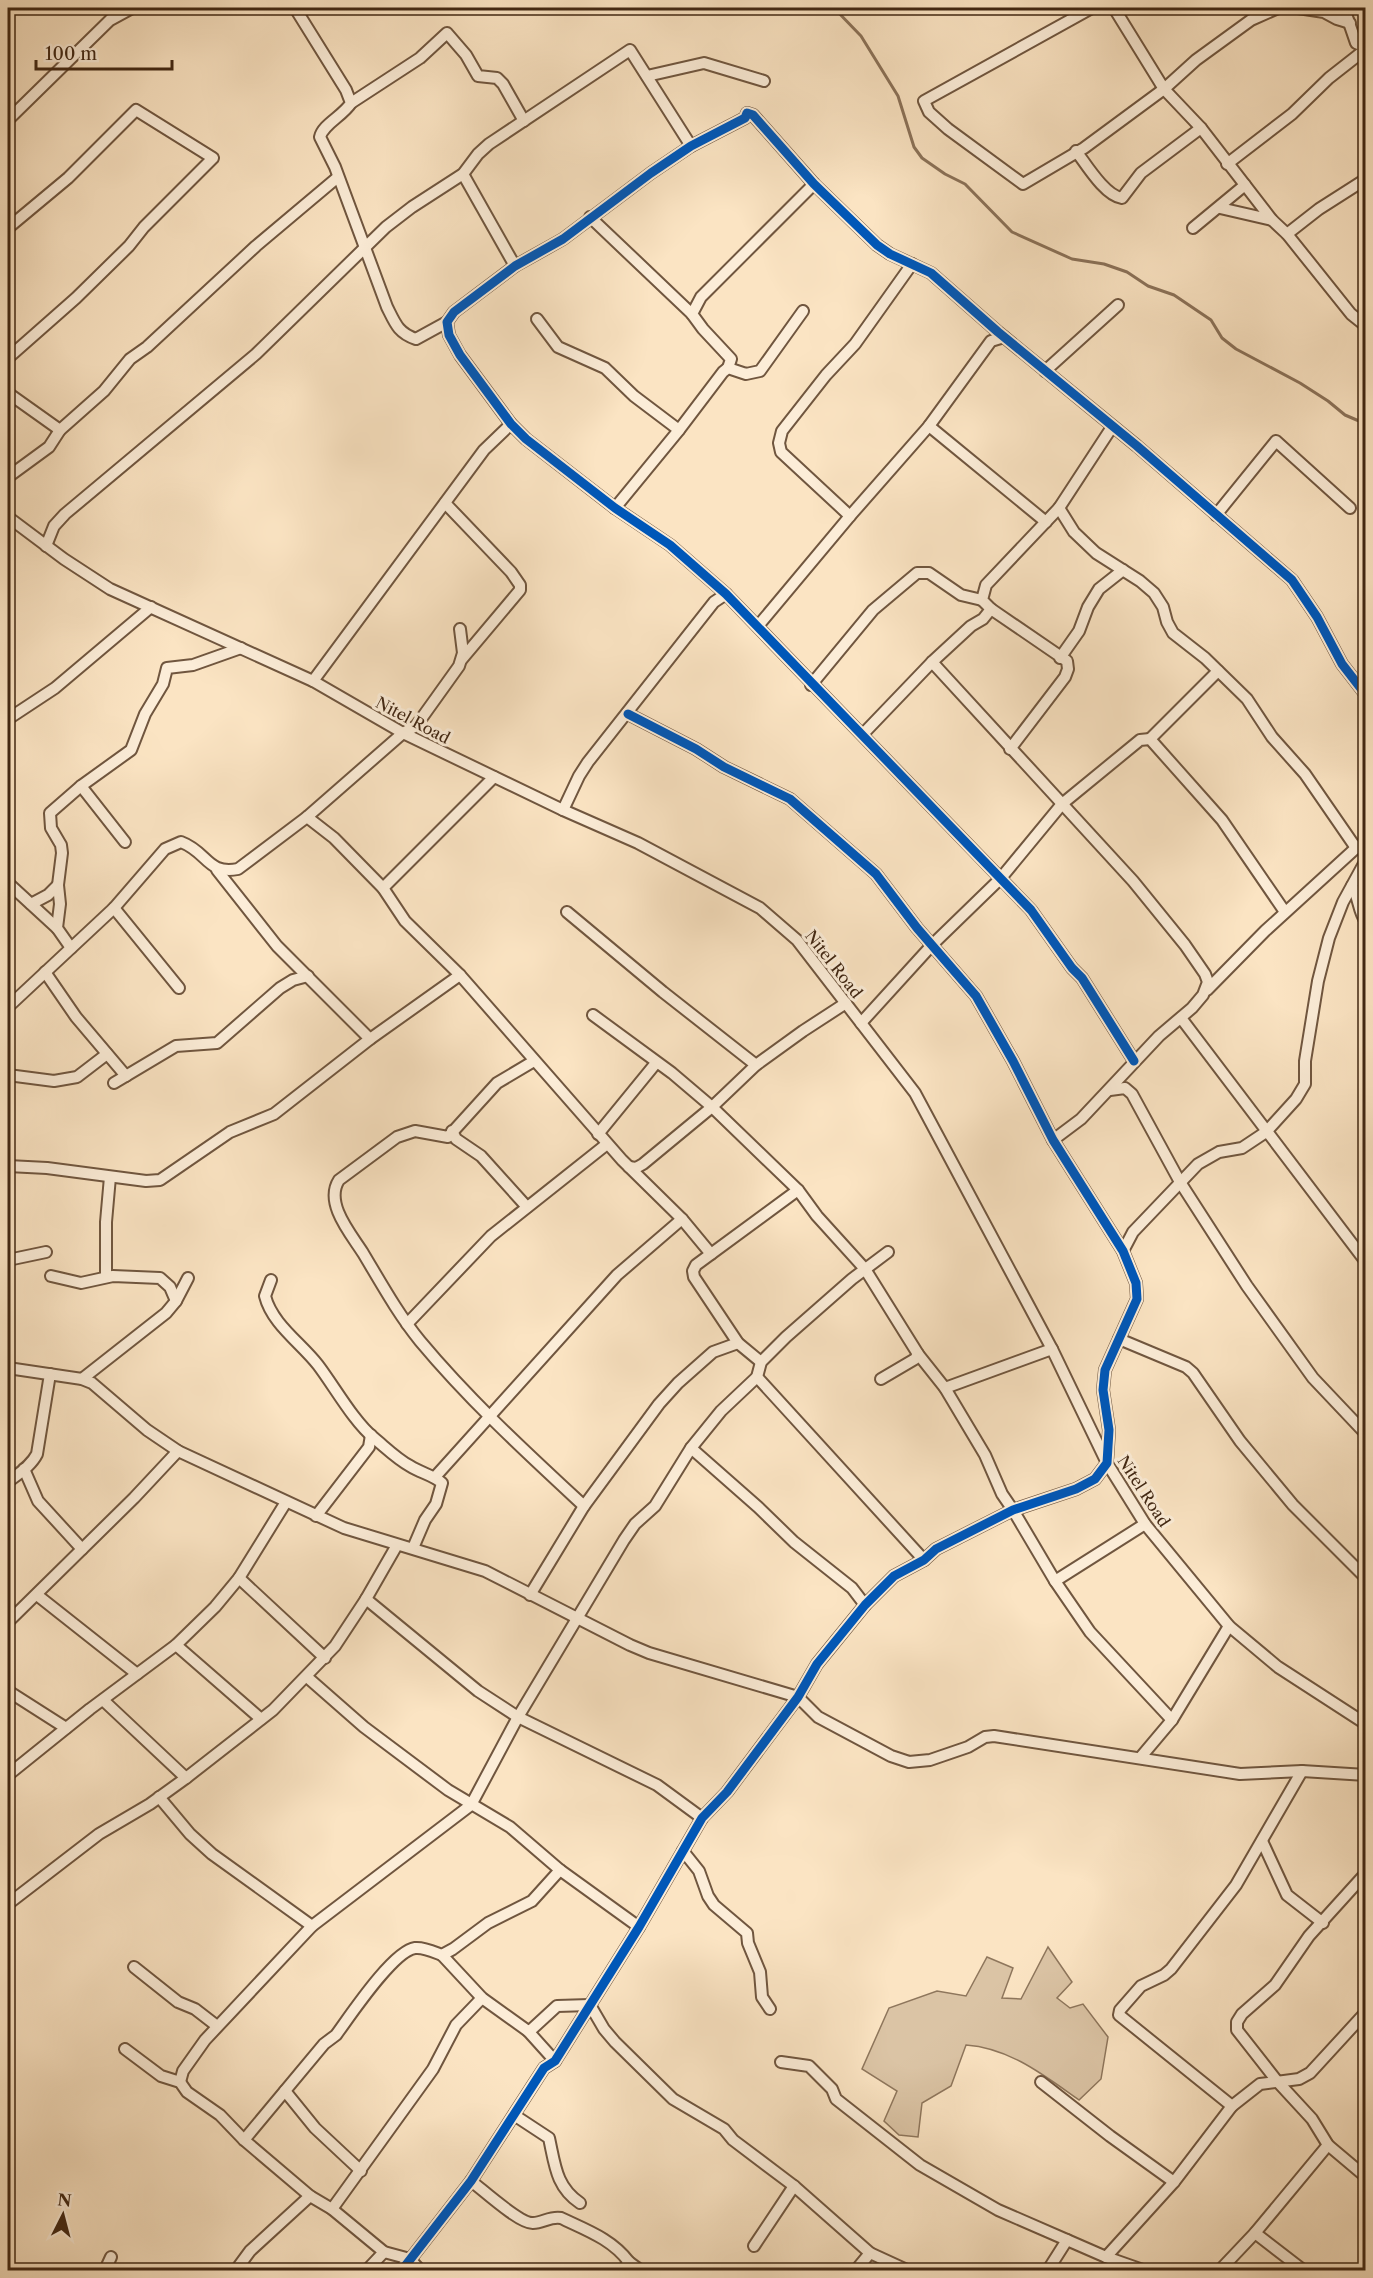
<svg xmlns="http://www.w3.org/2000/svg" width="1373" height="2278" font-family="'Libre Caslon Text',serif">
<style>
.green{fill:#dbc4a5;stroke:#8e765c;stroke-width:1.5}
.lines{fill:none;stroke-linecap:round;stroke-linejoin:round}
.stream{stroke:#8b7259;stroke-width:3}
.street-casing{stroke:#70563f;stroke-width:14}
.street{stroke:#fcedd8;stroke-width:10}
.cycleway-casing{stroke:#fcedd8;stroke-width:13}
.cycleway{stroke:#0057b8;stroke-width:9}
.labels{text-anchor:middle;stroke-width:6;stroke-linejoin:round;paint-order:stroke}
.street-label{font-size:16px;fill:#412713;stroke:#fcedd8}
</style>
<rect width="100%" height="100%" fill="#fbe4c3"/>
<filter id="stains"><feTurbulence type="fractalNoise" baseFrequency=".00333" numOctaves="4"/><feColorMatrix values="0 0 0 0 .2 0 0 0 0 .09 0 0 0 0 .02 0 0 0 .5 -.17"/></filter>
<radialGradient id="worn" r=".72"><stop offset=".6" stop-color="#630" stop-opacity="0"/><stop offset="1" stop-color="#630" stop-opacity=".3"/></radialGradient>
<!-- green -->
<path class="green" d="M1048,1947L1072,1982L1057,1998L1070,2008L1083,2004L1108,2037L1101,2079L1079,2100C1045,2076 1010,2048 966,2045L951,2086L922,2103L918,2137L899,2135L884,2121L897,2091L862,2069L889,2008L937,1991L966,1996L987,1957L1013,1968L1002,1998L1021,1999Z"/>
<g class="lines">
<!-- stream -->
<path class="stream" d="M834,8L861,36L898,96L914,147L922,158L945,174L965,184L1012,232L1072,259L1104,264L1127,272L1148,286L1174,295L1211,320L1222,338L1236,349L1300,383L1328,401L1345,415L1366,424"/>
<defs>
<g id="street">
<path d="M295,8L346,90L351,103C343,116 323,124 320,137L335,167L387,307C395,323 398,333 416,339L447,322"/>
<path d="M1092,8L924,101L929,112L948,129L1023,184L1084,148L1164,89L1196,60L1251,20L1278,8"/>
<path d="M1114,8L1164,89L1201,128L1272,220L1287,234L1351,314L1366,326"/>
<path d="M1298,8L1324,12L1337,19L1350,23"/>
<path d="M1344,8L1356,43L1366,47"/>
<path d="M647,76L704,63L764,81"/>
<path d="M351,103L420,58L447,33L466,55L478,76L497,78L503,84L524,121"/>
<path d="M8,120L110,20L132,8"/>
<path d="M1076,151C1086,164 1105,196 1122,198L1141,173L1201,128"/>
<path d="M1227,164L1292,114L1329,78L1366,49"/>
<path d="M463,174L515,266"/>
<path d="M1220,208L1272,220"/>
<path d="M590,217L692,314"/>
<path d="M8,228L68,178L136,110L213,158L144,227L129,246L76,298L8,358"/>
<path d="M1193,228L1245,185"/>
<path d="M1287,234L1319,209L1366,179"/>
<path d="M537,319L558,347L605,368L634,396L679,430"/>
<path d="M728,368L731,359L703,329L692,314L701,297L814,184"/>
<path d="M1045,371L1118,305"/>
<path d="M8,393L60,430"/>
<path d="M929,426L1046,522"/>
<path d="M8,477L49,447L60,430L104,391L130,359L147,347L256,246L338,177"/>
<path d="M445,503L511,572L520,585V590L462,659"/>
<path d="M615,508L679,430L723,372L728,368L746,374L760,371L803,311"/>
<path d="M1059,508L1074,532L1096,553L1140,581L1154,593L1163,607L1167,622L1173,633L1205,658L1247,699L1272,737L1305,774L1356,848"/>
<path d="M1216,515L1276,441L1350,508"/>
<path d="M850,516L781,452L779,443L782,431L826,375L855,344L912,264"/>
<path d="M8,517L64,559L110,589L313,681L403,733L563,810L638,843L760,908L797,940L915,1093L1052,1349L1107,1463L1145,1524L1229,1626L1278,1667L1366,1724"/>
<path d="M46,546L54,526L65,514L256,354L386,227L412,207L463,174L478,154L489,144L630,50L691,146"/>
<path d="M991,609L1067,661L1068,669L1065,677L1010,749"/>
<path d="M758,626L850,516L929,426L991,341L1004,337"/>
<path d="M1060,658L1079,631L1088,607L1099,589L1123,570"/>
<path d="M932,662L1133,881L1185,945L1205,974L1208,982L1203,995L1192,1008L1159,1036L1081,1119L1053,1140"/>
<path d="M313,681L484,450L511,424"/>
<path d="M811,685L873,610L917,573H929L961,595L982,600"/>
<path d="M8,719L55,688L151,607"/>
<path d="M863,734L932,662L971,626L983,619L991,609L982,600L986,585L1059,508L1112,427"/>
<path d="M1150,739L1218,671"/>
<path d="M81,786L125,842"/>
<path d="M563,810L579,776L588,762L714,602L726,594"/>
<path d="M307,817L334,838L383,888L405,921L460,975L622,1160L682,1219L711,1254"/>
<path d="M217,870L277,946L370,1039"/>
<path d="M8,883L57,928"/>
<path d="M1352,886C1359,897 1358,911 1366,922"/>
<path d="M383,888L494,777"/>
<path d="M31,904L48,895L58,885"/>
<path d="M114,908L179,988"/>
<path d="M567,912L663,992L756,1065"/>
<path d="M71,948L57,928L60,904L58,885L62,853L61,845L51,828L50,813L81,786L131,750L145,714L163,684L167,668L193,665L241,648"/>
<path d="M45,972L76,1017L126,1076"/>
<path d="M1207,990L1265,931L1356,848L1366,842"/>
<path d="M8,1007L114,908L165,849L181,842C208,852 207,875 238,869L307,817L403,733L416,726L459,666L463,653L460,629"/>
<path d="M593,1015L672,1073L712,1107L798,1190L817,1216L865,1269L918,1354L945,1388L1052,1349"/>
<path d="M1181,1018L1366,1262"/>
<path d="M861,1023L932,945L1001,878L1062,804L1140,740L1150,739L1222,820L1285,912"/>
<path d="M534,1061L497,1083L448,1137L415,1131L397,1137L339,1180C324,1203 351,1234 363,1253C381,1283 398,1314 420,1341C470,1401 527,1453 584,1506"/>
<path d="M1134,1061L1082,978L1072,968L1031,910L726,594L670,545L615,508L526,439L511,424L460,355L449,335L447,322L454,312L515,266L563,239L651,173L691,146L745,118L747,113L753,115L814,184L877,245L890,254L931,273L998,332L1137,446L1292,580L1317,617L1342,664L1366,695"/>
<path d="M8,1075L54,1081L77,1077L107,1054"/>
<path d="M114,1083L176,1046L217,1043L280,988L293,980L308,976"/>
<path d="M1110,1090L1125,1088L1132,1094L1180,1182L1247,1286L1313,1378L1366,1434"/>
<path d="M452,1131L456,1139L481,1156L527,1207"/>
<path d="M598,1134L656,1063"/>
<path d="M8,1166L47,1168L146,1181L160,1180L230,1132L274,1114L370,1039L460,975"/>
<path d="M629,1167L636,1168L643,1164L712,1107L756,1065L803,1031L846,1003"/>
<path d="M1123,1251L1133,1232L1198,1164L1219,1152L1242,1148L1266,1132L1296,1099L1305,1084V1061L1318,981L1329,938L1343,902L1366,860"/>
<path d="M8,1260L46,1252"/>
<path d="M51,1276L81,1283L113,1276L160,1278L170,1287L176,1301"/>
<path d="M106,1277V1222L110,1177"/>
<path d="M271,1280L265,1296C272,1324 301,1343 318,1365C334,1386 354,1422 374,1438C385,1447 397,1459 410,1466C421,1473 433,1475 442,1483L436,1504L425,1520L413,1548"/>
<path d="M407,1324L491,1236L607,1144"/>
<path d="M1119,1339L1186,1367L1193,1373L1240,1441L1293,1505L1366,1578"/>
<path d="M761,1362L738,1343L694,1277L693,1271L696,1265L798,1190"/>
<path d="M8,1368L82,1379L92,1383L147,1430L178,1451L344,1528L485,1571L630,1645L649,1653L798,1697L818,1717L891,1756L909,1762L930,1760L968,1747L985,1737L994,1736L1240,1774L1302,1771L1366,1775"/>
<path d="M757,1377L924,1560"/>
<path d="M82,1379L166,1313L176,1301L188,1278"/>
<path d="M881,1379L915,1359L918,1354"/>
<path d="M945,1388L985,1455L1002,1494L1013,1510L1055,1581L1090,1632L1172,1720"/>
<path d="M691,1448L758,1507L794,1542L852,1588L865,1605"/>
<path d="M24,1469L38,1501L82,1549"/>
<path d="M435,1477L617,1275L682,1219"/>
<path d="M8,1482C18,1474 31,1466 37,1454L50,1374"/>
<path d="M316,1516L369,1447L371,1435"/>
<path d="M239,1578L325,1658"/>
<path d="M1055,1581L1145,1524"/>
<path d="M37,1595L137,1674"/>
<path d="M530,1595L584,1506L659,1404L678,1383L713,1352L738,1343"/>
<path d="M366,1599L478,1691L518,1717L657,1785L702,1818"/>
<path d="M8,1622L134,1498L178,1451"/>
<path d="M176,1645L261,1719"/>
<path d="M307,1677L364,1727L448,1790L510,1827L560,1870L639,1927"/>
<path d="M8,1691L66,1728"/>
<path d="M103,1700L186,1778"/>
<path d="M1140,1758L1172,1720L1229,1626"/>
<path d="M8,1775L90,1709L176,1645L215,1607L239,1578L286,1502"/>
<path d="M159,1797L190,1834L212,1854L312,1926"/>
<path d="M1262,1841L1287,1895L1323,1923"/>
<path d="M683,1851L699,1871L708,1896L714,1905L747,1933L748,1943L760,1972L762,1997L770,2009"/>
<path d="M1366,1873L1309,1936L1275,1985L1242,2014L1237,2022V2030L1277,2081L1312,2119L1328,2145L1366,2177"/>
<path d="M8,1904L99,1834L150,1804L186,1778L273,1710L335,1646L366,1599L397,1545"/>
<path d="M442,1955L482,1998L528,2031L532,2029L557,2006L590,2005L604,2029L615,2042L673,2099L724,2129L733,2140L794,2186L870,2253L907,2270"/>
<path d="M134,1967L178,2002L195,2009L217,2026"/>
<path d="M528,2031L555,2061"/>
<path d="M125,2049L161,2076L180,2082L187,2092L220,2115L244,2140L310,2196L332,2209L384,2252L410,2259L420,2270"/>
<path d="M781,2062L809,2066L832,2089L836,2099L920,2165L998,2210L1067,2240"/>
<path d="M180,2082L183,2071L205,2040L312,1926L471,1805L518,1717L624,1540L635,1524L655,1506L691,1448L721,1411L757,1377L761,1362L786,1337L852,1279L888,1252"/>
<path d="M1041,2082L1110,2136L1174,2182"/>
<path d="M285,2091L315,2128L361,2171"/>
<path d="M1232,2106L1119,2015L1120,2010L1141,1986L1164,1975L1171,1969L1236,1885L1302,1771"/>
<path d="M514,2115L549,2138C555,2165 556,2187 580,2203"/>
<path d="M244,2140L324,2044L336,2035C350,2016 393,1951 415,1948C424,1947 434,1952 442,1955L453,1949L488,1923L532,1901L560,1870"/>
<path d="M471,2181C483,2190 520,2224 533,2223C543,2223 550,2216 561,2218C586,2230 612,2239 629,2262"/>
<path d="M332,2209L433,2069L456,2025L482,1998"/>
<path d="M1255,2233L1303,2270"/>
<path d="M754,2246L794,2186"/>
<path d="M1106,2257L1143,2270"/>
<path d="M105,2270L111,2257"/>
<path d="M236,2270L250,2251L310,2196"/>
<path d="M367,2270L384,2252"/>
<path d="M402,2270L471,2181L544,2068L555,2061L639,1927L702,1818L727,1792L798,1697L817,1664L865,1605L894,1576L924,1560L936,1549L1013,1510L1076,1489L1095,1479L1107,1463L1109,1430L1103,1390L1105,1370L1137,1299L1136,1283L1123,1251L1053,1140L1013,1061L976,996L917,928L876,874L790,799L724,767L696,749L628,714"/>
<path d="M623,2270L629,2262L640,2270"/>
<path d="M856,2270L870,2253"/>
<path d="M1048,2270L1067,2240L1106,2257L1174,2182L1232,2106L1260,2084L1299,2079L1310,2073L1366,2012"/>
<path d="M1220,2270L1255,2233L1328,2145"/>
</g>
</defs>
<!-- street casing -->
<use href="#street" class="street-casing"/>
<!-- street -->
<use href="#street" class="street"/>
<defs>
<g id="cycleway">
<path d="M1134,1061L1082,978L1072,968L1031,910L726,594L670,545L615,508L526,439L511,424L460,355L449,335L447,322L454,312L515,266L563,239L651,173L691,146L745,118L747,113L753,115L814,184L877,245L890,254L931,273L998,332L1137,446L1292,580L1317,617L1342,664L1366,695"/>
<path d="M402,2270L471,2181L544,2068L555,2061L639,1927L702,1818L727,1792L798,1697L817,1664L865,1605L894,1576L924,1560L936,1549L1013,1510L1076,1489L1095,1479L1107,1463L1109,1430L1103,1390L1105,1370L1137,1299L1136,1283L1123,1251L1053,1140L1013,1061L976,996L917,928L876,874L790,799L724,767L696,749L628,714"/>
</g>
</defs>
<!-- cycleway casing -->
<use href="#cycleway" class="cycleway-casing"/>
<!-- cycleway -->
<use href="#cycleway" class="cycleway"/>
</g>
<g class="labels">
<!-- street labels -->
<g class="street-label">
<text transform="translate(413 720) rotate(28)" y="6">Nitel Road</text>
<text transform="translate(834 964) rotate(52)" y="6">Nitel Road</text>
<text transform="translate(1144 1491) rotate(57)" y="6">Nitel Road</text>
</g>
</g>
<!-- margin -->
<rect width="1373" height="2278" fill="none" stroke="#fbe4c3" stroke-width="30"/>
<rect x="9" y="9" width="1355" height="2260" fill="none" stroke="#412713" stroke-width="3"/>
<rect x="15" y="15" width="1343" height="2248" fill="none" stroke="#412713" stroke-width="1.5"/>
<!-- north arrow -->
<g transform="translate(63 2215) rotate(6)" stroke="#fcedd8" stroke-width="4.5" paint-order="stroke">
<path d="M0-4.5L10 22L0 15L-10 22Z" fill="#412713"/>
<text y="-9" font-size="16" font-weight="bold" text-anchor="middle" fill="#412713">N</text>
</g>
<!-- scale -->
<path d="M36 60v9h136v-9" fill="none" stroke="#412713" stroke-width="3"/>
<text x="45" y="60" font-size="18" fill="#412713" stroke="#fcedd8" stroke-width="4.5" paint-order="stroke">100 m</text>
<rect width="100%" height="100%" filter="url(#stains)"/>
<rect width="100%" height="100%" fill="url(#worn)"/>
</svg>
